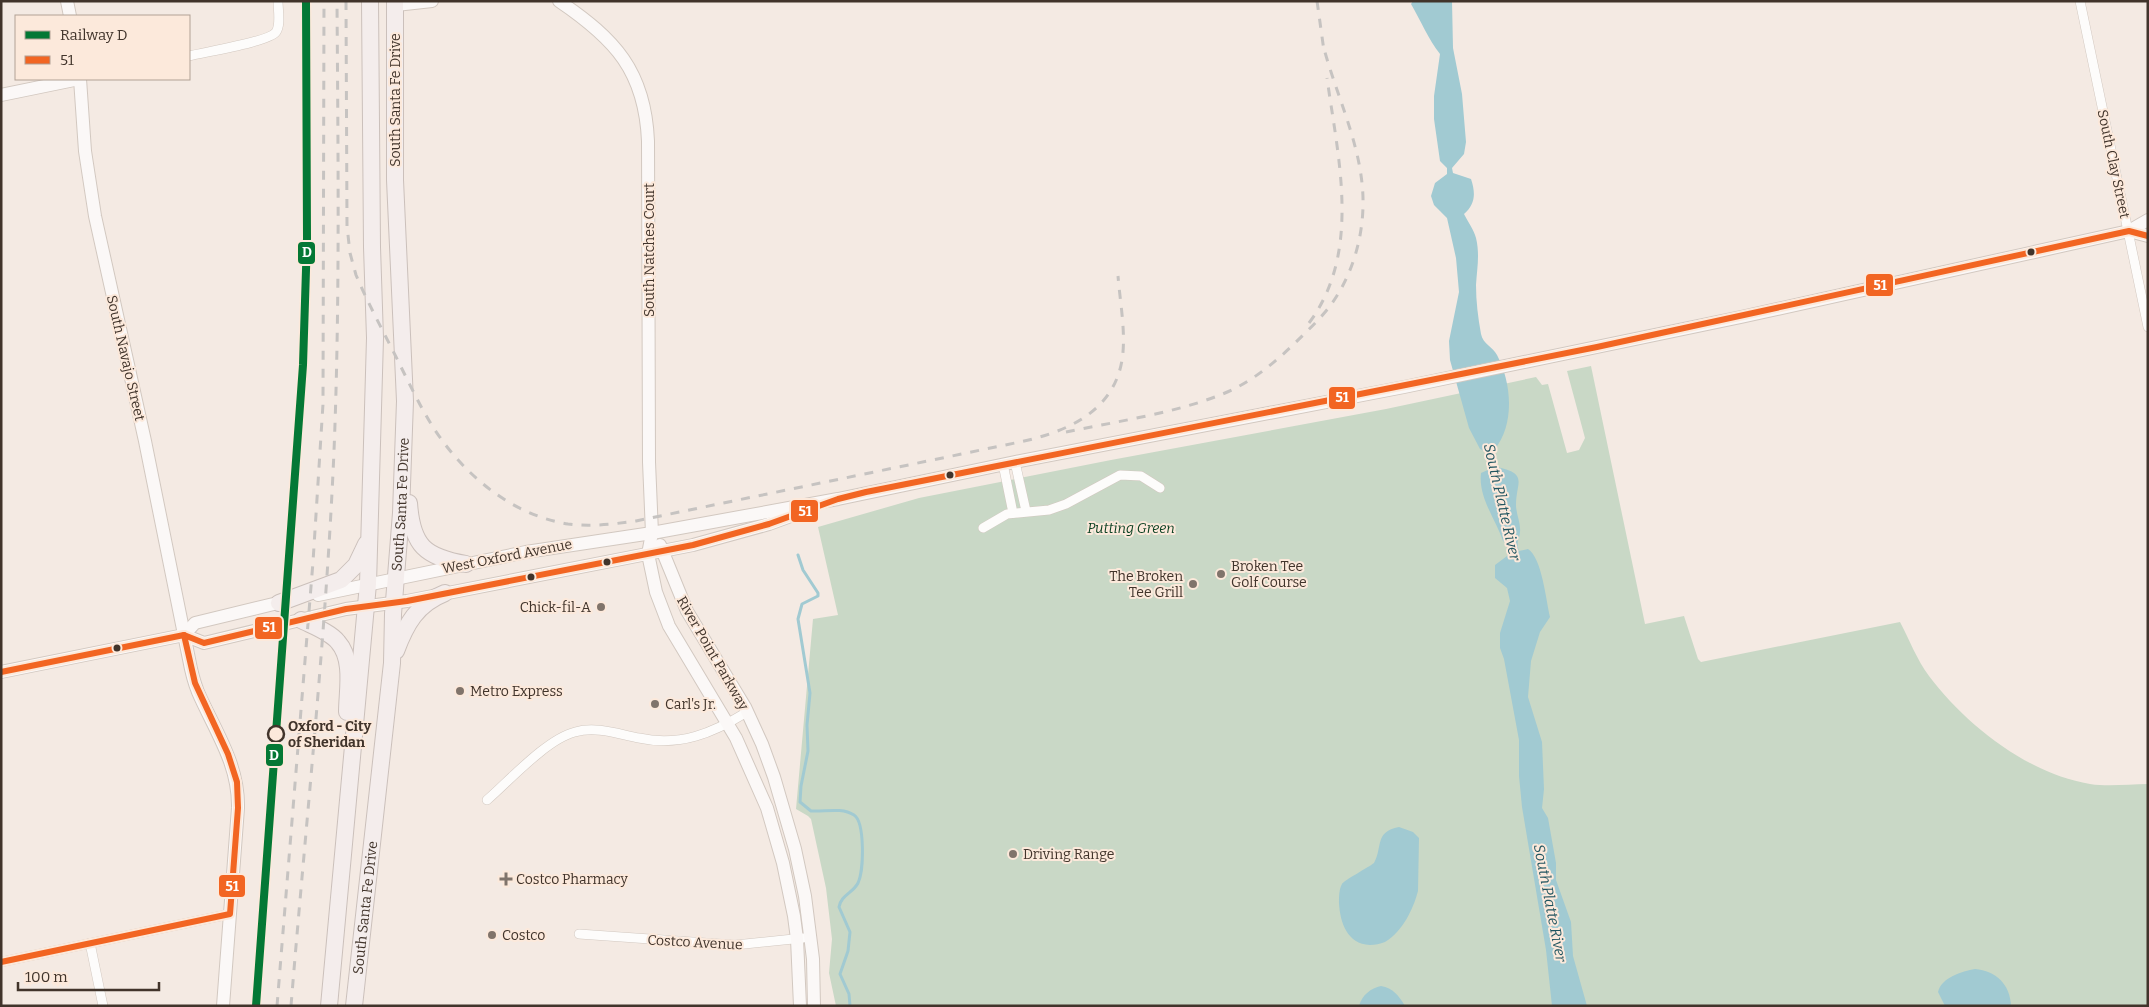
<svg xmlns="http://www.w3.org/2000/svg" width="2149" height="1007" font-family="Bitter,serif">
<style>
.green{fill:#c9d8c6}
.water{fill:#a1cad2}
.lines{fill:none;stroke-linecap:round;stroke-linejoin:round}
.stream{stroke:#a1cad2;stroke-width:3}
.street-casing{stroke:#d2c8c0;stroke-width:10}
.secondary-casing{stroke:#d2c8c0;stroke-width:14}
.highway-casing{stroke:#cbc0bb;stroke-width:18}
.street{stroke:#fdfcfb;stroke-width:9}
.secondary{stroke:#fbf8f7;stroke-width:12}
.highway{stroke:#f4edec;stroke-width:16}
.rail{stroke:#c6c3c1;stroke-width:3;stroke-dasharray:9 9;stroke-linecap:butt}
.bus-1-casing{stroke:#fce9db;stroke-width:10}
.bus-1{stroke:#f26522;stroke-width:6}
.rail-1-casing{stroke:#fce9db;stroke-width:11}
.rail-1{stroke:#047835;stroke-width:8}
.bus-dot{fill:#41342b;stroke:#fce9db;stroke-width:2}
.poi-dot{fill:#80746b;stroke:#fce9db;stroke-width:2}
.stop-dot{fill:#fce9db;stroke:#41342b;stroke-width:2.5}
.labels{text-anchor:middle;stroke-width:4;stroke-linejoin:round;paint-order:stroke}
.street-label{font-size:14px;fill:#41342b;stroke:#fce9db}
.park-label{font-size:14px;font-style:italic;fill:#083f20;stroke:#fce9db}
.poi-label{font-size:14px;fill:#41342b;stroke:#fce9db;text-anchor:start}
.stop-label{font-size:14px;font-weight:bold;fill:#41342b;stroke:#fce9db;text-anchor:start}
.water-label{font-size:15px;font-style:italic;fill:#215560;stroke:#fce9db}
.line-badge{stroke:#fce9db;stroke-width:2}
.badge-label{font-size:14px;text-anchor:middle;font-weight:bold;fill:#fff}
</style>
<rect width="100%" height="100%" fill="#f4eae3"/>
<!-- green -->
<path class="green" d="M1591,366L1645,624L1684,616L1698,659L1701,662L1900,622C1909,639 1917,660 1929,676C1966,725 2028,774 2090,784C2109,787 2129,784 2148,784V1006H836L829,973L832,939L826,888L811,819L808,816L796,809L813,619L838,615L818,527L919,498L1111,460L1386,409L1536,377L1542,385L1548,384L1567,453L1579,450L1585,438L1567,371Z"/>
<!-- water -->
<g class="water">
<path d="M1413,1H1452L1453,48L1462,94L1466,142L1464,154L1452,168L1453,173L1471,179C1476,194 1475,204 1464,214C1468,222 1474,230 1476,238C1480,254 1477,269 1476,285C1476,301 1478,318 1481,334C1483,344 1493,347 1497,355C1512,383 1515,425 1494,450L1497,467C1529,474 1516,482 1516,505C1516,514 1521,523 1520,532C1519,541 1516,541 1519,551L1528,549C1542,558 1546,600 1550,617L1540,632L1531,661L1528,697L1542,742L1544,789L1542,808L1548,818L1556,863V880L1571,922L1573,956L1587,1006H1552L1546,950L1522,807L1519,776V740L1504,659L1500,648V633L1510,601L1507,588L1495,578V565L1511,553L1509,544L1503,541C1496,520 1478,497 1481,473L1490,469L1486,452L1480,449L1469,428L1450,360L1449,341L1459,292L1456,258L1447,218L1434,205L1431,196L1435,183L1447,174V168L1440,161L1434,119V96L1440,54C1428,39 1421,21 1411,4Z"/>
<path d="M1399,827L1413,832L1419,838L1418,891C1413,910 1402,932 1385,942C1380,944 1375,945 1370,945C1347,944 1340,922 1339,903C1339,897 1339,889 1342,884C1343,881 1369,867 1374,863C1383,847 1374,832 1399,827Z"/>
<path d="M1975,969C1996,971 2010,984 2011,1006H1945L1938,992C1941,978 1962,971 1975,969Z"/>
<path d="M1381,986C1393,988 1399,996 1405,1006H1359C1362,995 1371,988 1381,986Z"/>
</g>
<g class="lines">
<!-- stream -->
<path class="stream" d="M798,555L803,570L818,593V596L802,604L798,619L810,693L807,725L808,751L801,786L800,802L811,811C825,812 841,807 854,815C865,822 864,871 858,883C853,893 841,895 839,907L850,932L848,951L840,974L849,994L850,1006"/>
<defs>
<g id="street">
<path d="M2080,1L2148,327"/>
<path d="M189,56C204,52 269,42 276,32C281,25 278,10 278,1"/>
<path d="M1015,462L1026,511"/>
<path d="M1003,464L1013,513"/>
<path d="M983,528L1007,514L1049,510L1066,504L1120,475L1141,476L1160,488"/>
<path d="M487,800C510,780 547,739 575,732C596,726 618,734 639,738C680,747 713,733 747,712"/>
<path d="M579,934L735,945L803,938"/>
<path d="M90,943L103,1006"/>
<path d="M1,962L230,914"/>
</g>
<g id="secondary">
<path d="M67,1L70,16"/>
<path d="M559,1C615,39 645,71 648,141L649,462L652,533L648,554L656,592L669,626L736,738L767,808L783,863L794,916L797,939L800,1006"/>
<path d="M396,5L432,1"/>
<path d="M80,79L85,151L95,216L145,441L189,659C191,670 194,682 198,692C215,731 239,764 238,808L223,1006"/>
<path d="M1,95L79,79"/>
<path d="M2129,231L2148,236"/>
<path d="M660,545L687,611L745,707L762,744L774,777L795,849L805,896L813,959L814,1006"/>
<path d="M318,595L526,552L652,533L838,499L1015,462L1404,387L1741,317L2129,231L2148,220"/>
<path d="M184,635L195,623L286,601"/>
<path d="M1,672L184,635L204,643L346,609L407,601L693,545L769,524L807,510"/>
</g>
<g id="highway">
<path d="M409,503C412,546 425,557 466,564"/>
<path d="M279,603L341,580L356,565L366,544"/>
<path d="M301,620C313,626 330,632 338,642C354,660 347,691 347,712"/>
<path d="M396,651C406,624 417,604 445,593"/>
<path d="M329,1006L368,584L375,338L372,247L370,1"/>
<path id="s1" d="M354,1006L392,663L393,614L401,513L405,401L395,180V1"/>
</g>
</defs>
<!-- street casing -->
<use href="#street" class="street-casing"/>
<!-- secondary casing -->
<use href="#secondary" class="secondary-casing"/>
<!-- highway casing -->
<use href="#highway" class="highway-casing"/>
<!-- street -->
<use href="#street" class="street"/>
<!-- secondary -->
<use href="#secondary" class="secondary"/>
<!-- highway -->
<use href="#highway" class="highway"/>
<!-- rail -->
<g class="rail">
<path d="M346,1L347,226L350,253L356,275C369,306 386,336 401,367C411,387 421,408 433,427C463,474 511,515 568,524C591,527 614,524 636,521L1015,443C1065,433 1118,412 1123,352C1125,327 1120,301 1118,276"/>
<path d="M1317,1L1324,51"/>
<path d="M1309,323C1362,252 1338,158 1327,78"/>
<path d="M1066,432C1114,422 1175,413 1220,395C1249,384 1272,365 1294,344C1305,333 1316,323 1326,311C1354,277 1367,228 1362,183C1357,136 1335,91 1323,45"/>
<path d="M277,1006L313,562L323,404L324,1"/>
<path d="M291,1006C306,821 326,636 334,451C340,301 338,151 337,1"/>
</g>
<defs>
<g id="bus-1">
<path d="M1,672L184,635L204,643L346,609L407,601L693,545L769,524L838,499L866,492L1597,347L2129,231L2148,236"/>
<path d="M1,962L230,914L238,808L237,782L228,754L195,683L184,635"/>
</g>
</defs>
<!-- bus-1 casing -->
<use href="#bus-1" class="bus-1-casing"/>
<!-- bus-1 -->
<use href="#bus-1" class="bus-1"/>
<defs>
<path id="rail-1" d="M256,1006L303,365L307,238L306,1"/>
</defs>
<!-- rail-1 casing -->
<use href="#rail-1" class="rail-1-casing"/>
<!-- rail-1 -->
<use href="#rail-1" class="rail-1"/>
</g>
<!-- markers -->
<g class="bus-dot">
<circle cx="2031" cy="252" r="4.5"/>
<circle cx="950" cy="475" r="4.5"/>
<circle cx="607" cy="562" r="4.5"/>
<circle cx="531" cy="577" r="4.5"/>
<circle cx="117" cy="648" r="4.5"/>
</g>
<g class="poi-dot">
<circle cx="1221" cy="574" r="5"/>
<circle cx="1193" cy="584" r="5"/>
<circle cx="601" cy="607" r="5"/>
<circle cx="460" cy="691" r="5"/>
<circle cx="655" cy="704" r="5"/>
<circle cx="1013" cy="854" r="5"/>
<path d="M503.5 871.5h5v5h5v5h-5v5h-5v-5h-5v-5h5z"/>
<circle cx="492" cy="935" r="5"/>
</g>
<circle class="stop-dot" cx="276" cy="734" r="8"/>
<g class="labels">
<!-- street labels -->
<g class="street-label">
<text transform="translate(395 100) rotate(-90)" y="5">South Santa Fe Drive</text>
<text transform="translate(2114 164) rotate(78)" y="5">South Clay Street</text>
<text transform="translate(649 250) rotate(-90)" y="5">South Natches Court</text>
<text transform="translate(126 358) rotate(77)" y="5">South Navajo Street</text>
<text dy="5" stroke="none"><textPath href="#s1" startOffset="504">South Santa Fe Drive</textPath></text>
<text transform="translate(507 556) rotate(-11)" y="5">West Oxford Avenue</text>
<text transform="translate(713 653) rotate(60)" y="5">River Point Parkway</text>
<text dy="5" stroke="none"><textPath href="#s1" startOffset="99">South Santa Fe Drive</textPath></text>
<text transform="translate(695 942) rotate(3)" y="5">Costco Avenue</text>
</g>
<!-- park labels -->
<g class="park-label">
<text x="1131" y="533">Putting Green</text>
</g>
<!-- poi labels -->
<g class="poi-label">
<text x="1231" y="571">Broken Tee<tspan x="1231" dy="16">Golf Course</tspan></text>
<text x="1183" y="581" text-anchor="end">The Broken<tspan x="1183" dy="16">Tee Grill</tspan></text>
<text x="591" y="612" text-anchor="end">Chick-fil-A</text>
<text x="470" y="696">Metro Express</text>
<text x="665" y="709">Carl's Jr.</text>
<text x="1023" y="859">Driving Range</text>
<text x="516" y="884">Costco Pharmacy</text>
<text x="502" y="940">Costco</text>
</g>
<!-- stop labels -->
<g class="stop-label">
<text x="288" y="731">Oxford - City<tspan x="288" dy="16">of Sheridan</tspan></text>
</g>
<!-- water labels -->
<g class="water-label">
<text transform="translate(1502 502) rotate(77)" y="5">South Platte River</text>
<text transform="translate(1550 903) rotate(79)" y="5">South Platte River</text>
</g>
</g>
<g class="line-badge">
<rect x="297" y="241" width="19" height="24" rx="5" fill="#047835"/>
<rect x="1865" y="273" width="29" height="24" rx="5" fill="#f26522"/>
<rect x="1328" y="386" width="28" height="24" rx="5" fill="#f26522"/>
<rect x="790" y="499" width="29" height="24" rx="5" fill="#f26522"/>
<rect x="254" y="616" width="29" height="24" rx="5" fill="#f26522"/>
<rect x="265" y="743" width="19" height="24" rx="5" fill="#047835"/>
<rect x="218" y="874" width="28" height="24" rx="5" fill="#f26522"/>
</g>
<g class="badge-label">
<text x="307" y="257">D</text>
<text x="1880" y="290">51</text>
<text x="1342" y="402">51</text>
<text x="805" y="516">51</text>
<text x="269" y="632">51</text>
<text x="274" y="760">D</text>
<text x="232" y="891">51</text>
</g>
<!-- border -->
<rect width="2149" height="1007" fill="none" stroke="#41342b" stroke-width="5"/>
<!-- legend -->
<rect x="15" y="15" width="175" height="65" fill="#fce9db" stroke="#b1a195"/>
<rect x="25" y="31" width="25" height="8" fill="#047835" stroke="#b1a195"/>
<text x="60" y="40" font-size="15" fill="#41342b">Railway D</text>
<rect x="25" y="56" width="25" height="8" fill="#f26522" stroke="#b1a195"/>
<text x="60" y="65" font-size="15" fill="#41342b">51</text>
<!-- scale -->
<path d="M18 982v8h141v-8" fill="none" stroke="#41342b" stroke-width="2.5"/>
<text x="25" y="982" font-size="15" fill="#41342b" stroke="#fce9db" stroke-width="4" paint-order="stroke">100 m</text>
</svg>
